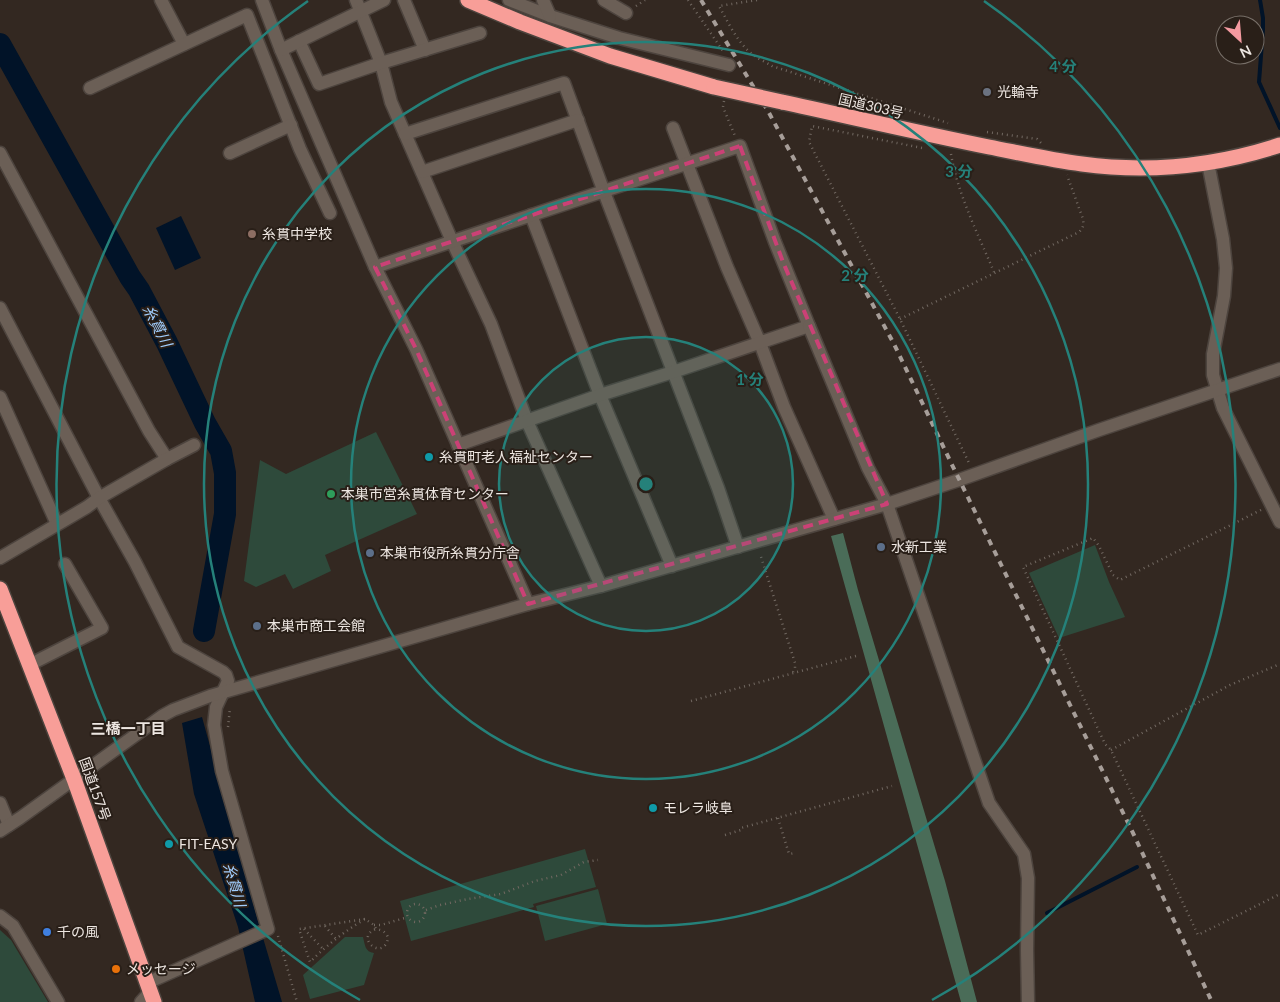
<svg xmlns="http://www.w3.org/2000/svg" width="1280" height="1002" font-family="Lato,'Noto Sans JP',sans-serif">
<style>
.green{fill:#2e4a3b}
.forest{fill:#4a6c58}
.water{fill:#011328}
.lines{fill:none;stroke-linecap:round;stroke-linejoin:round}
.stream{stroke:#011328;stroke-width:4}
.river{stroke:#011328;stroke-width:22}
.minor-casing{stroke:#4d443e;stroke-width:15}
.highway-casing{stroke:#4d443e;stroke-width:18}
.path{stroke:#726962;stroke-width:2.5;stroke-dasharray:1 4;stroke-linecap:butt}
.minor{stroke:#6b5f56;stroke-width:12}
.highway{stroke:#f89e98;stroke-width:15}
.rail{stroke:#a79e99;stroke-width:4;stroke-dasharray:6 6;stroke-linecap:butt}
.highway-bridge-casing{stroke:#4d443e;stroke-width:18;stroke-linecap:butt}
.highway-bridge{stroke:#f89e98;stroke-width:15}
.marked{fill:none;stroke:#cb4176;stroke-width:4;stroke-dasharray:10 6;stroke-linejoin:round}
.ring{fill:none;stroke:#25817a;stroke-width:2.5}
.worship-dot{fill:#6b7280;stroke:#291f18;stroke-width:2}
.education-dot{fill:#8d6e63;stroke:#291f18;stroke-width:2}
.culture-dot{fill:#0f9aa8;stroke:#291f18;stroke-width:2}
.leisure-dot{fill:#2e9e5b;stroke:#291f18;stroke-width:2}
.service-dot{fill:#5c6f8a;stroke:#291f18;stroke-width:2}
.shop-dot{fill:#3f7fe0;stroke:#291f18;stroke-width:2}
.food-dot{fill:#e8710a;stroke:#291f18;stroke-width:2}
.labels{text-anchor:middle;stroke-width:4;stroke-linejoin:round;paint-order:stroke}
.poi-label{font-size:14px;fill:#ede6e1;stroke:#291f18;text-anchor:start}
.street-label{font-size:14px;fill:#ede6e1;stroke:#291f18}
.water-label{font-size:15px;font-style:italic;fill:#a0ccfb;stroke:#291f18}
.neighbourhood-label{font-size:15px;font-weight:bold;fill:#ede6e1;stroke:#291f18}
.centre{fill:#25817a;stroke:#291f18;stroke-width:2.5}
.ring-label{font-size:15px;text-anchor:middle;font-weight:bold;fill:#25817a;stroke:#291f18;stroke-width:4;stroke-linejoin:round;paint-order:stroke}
</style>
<rect width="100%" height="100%" fill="#332821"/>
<!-- green -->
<g class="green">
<path d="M376,432L417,514L325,555L331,571L293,589L285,574L256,587L244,581L260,460L286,474Z"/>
<path d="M1095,545L1109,582L1125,617L1059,638L1029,573Z"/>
<path d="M585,849L596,887L533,904L534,907L411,941L400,901Z"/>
<path d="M598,889L607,924L545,941L536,906Z"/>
<path d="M0,930L11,940L48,1002H0Z"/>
<path d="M345,937H363C365,945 365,952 374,953L364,985L310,999L303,975Z"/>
</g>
<!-- forest -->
<path class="forest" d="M843,533L858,590L945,881L977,1002H961L831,536Z"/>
<!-- water -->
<g class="water">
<path d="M181,216L201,258L175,270L156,228Z"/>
<path d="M202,717L258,921L282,1002H255L238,927L194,794L182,723Z"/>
</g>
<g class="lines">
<!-- stream -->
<g class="stream">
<path d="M1260,0L1263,18V29L1259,82L1280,128"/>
<path d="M1047,913L1137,867"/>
</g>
<!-- river -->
<path class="river" d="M0,44L130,277L139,290L167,343L205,423L221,451L225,473V514L204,631"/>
<defs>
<g id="minor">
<path d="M161,0L184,44"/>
<path d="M262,0L281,50L375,267L416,349L528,604"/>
<path d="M356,0L381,63L391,102L452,241L491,324L527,421L601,586"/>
<path d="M404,0L425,50"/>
<path d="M509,0L550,16L619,38L729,65"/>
<path d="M543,0L550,16"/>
<path d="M604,0L626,13"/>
<path d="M299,41L319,84L381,63L480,33"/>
<path d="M281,50L384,0"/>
<path d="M90,88L247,15L300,149L330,213"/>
<path d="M673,128L727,267L760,343L784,407L834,519"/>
<path d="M405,134L564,83L604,192L718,488L738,547"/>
<path d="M0,153L149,431L167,459"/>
<path d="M230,153L291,125"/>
<path d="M1208,163L1223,239L1226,268L1224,296L1213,354V375L1223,408L1280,522"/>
<path d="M422,172L578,120"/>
<path d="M531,215L600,395L672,566"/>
<path d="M375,267L740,146L775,242L809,326L673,372L600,395L458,445"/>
<path d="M0,308L99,498L135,562L178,647L223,672L226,675L228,681L216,707L214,725L222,771L268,929L147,983"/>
<path d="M809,326L868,468L887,504L989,803L1024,854L1028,878L1027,950L1028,1002"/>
<path d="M0,397L57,524"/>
<path d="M0,558L87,507L99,498L167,459L194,445"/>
<path d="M29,665L102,628L65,564"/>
<path d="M0,803L9,825"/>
<path d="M0,831L20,818L162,716L173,710L210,696L528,604L601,586L887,504L959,480L1099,430L1280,369"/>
<path d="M0,916L13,926L58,1002"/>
<path d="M141,1002L150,992"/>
</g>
<g id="highway">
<path d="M468,0L520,22L610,56L714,87"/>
<path d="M782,102C851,117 920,133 989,147C1020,153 1051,160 1082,164C1149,173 1216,166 1280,145"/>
<path d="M0,589L74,779L154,1002"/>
</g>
</defs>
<!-- minor casing -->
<use href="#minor" class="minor-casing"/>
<!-- highway casing -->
<use href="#highway" class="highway-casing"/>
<!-- path -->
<g class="path">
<path d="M688,0L723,51"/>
<path d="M757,0L719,6C728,22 737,42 752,54C758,59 766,62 772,66L948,123"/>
<path d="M636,6L645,0"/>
<path d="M724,101L723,107L735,136"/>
<path d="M987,132L1037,139L1042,144"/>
<path d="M922,148L812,126L809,142L900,319L969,463"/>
<path d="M951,154C958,195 978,234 994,272"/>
<path d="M900,319L1079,232C1083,228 1084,225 1083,219L1067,175"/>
<path d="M1261,510L1120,580L1113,575L1099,546L1093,538L1023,567L1105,744L1111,750L1198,935L1280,894"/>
<path d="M761,557L795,663V668L793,672"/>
<path d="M691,701L856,656"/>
<path d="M228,727L230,708"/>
<path d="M1111,750L1230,685L1280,664"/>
<path d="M778,818L789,854L795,853"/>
<path d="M725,835L741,830V828L892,786"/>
<circle cx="416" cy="913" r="9"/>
<path d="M426,910L440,905L468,899L501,894L535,881L561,875L584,862L598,860"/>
<path d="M365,919L299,929L310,962C327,945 345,931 365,919L374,925L376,929C383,930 390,934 387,942C380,959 355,937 376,929"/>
<path d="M374,925H381L408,917"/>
<path d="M325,926L336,939"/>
<path d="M304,929L323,949"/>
<path d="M278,936L297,1002"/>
</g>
<!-- minor -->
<use href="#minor" class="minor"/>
<!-- highway -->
<use href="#highway" class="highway"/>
<!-- rail -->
<path class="rail" d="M701,0L768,111L894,344L955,471L1133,833L1212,1002"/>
<defs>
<path id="highway-bridge" d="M714,87L782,102"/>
</defs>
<!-- highway-bridge casing -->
<use href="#highway-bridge" class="highway-bridge-casing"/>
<!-- highway-bridge -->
<use href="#highway-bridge" class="highway-bridge"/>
</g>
<!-- marked area -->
<path class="marked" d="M740,146L783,262L887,504L528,604L416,349L375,267Z"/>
<!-- distance rings -->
<circle cx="646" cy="484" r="147" fill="#25817a" fill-opacity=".12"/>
<g class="ring">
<circle cx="646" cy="484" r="147"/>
<circle cx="646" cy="484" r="295"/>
<circle cx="646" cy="484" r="442"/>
<path d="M360 1000A590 590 0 0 1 308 1M984 1A590 590 0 0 1 932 1000"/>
</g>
<!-- markers -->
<circle class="worship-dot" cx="987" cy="92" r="5"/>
<circle class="education-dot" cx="252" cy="234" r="5"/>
<g class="culture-dot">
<circle cx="429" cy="457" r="5"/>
<circle cx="653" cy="808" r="5"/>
<circle cx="169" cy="844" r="5"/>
</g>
<circle class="leisure-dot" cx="331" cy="494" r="5"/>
<g class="service-dot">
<circle cx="881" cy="547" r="5"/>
<circle cx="370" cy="553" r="5"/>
<circle cx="257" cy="626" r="5"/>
</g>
<circle class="shop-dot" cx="47" cy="932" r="5"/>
<circle class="food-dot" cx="116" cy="969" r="5"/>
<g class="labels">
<!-- poi labels -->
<g class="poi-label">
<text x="997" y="97">光輪寺</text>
<text x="262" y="239">糸貫中学校</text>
<text x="439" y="462">糸貫町老人福祉センター</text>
<text x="341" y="499">本巣市営糸貫体育センター</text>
<text x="891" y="552">水新工業</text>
<text x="380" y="558">本巣市役所糸貫分庁舎</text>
<text x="267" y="631">本巣市商工会館</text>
<text x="663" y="813">モレラ岐阜</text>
<text x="179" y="849">FIT-EASY</text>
<text x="57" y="937">千の風</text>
<text x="126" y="974">メッセージ</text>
</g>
<!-- street labels -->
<g class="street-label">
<text transform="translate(871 106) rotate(13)" y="5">国道303号</text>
<text transform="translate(95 789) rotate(70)" y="5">国道157号</text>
</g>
<!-- water labels -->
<g class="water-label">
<text transform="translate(157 326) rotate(63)" y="5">糸貫川</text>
<text transform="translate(234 885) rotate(74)" y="5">糸貫川</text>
</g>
<!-- neighbourhood labels -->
<g class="neighbourhood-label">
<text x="128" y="734">三橋一丁目</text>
</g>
</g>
<circle cx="646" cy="484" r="8" class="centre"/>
<g class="ring-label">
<text x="1063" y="72">4 分</text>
<text x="959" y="177">3 分</text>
<text x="855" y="281">2 分</text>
<text x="750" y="385">1 分</text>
</g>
<!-- north arrow -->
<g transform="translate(1240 40) rotate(154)"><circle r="24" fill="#291f18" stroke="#776f68"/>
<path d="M0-4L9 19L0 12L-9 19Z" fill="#f49aa0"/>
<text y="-8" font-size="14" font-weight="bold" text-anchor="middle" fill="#ede6e1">N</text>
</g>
</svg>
